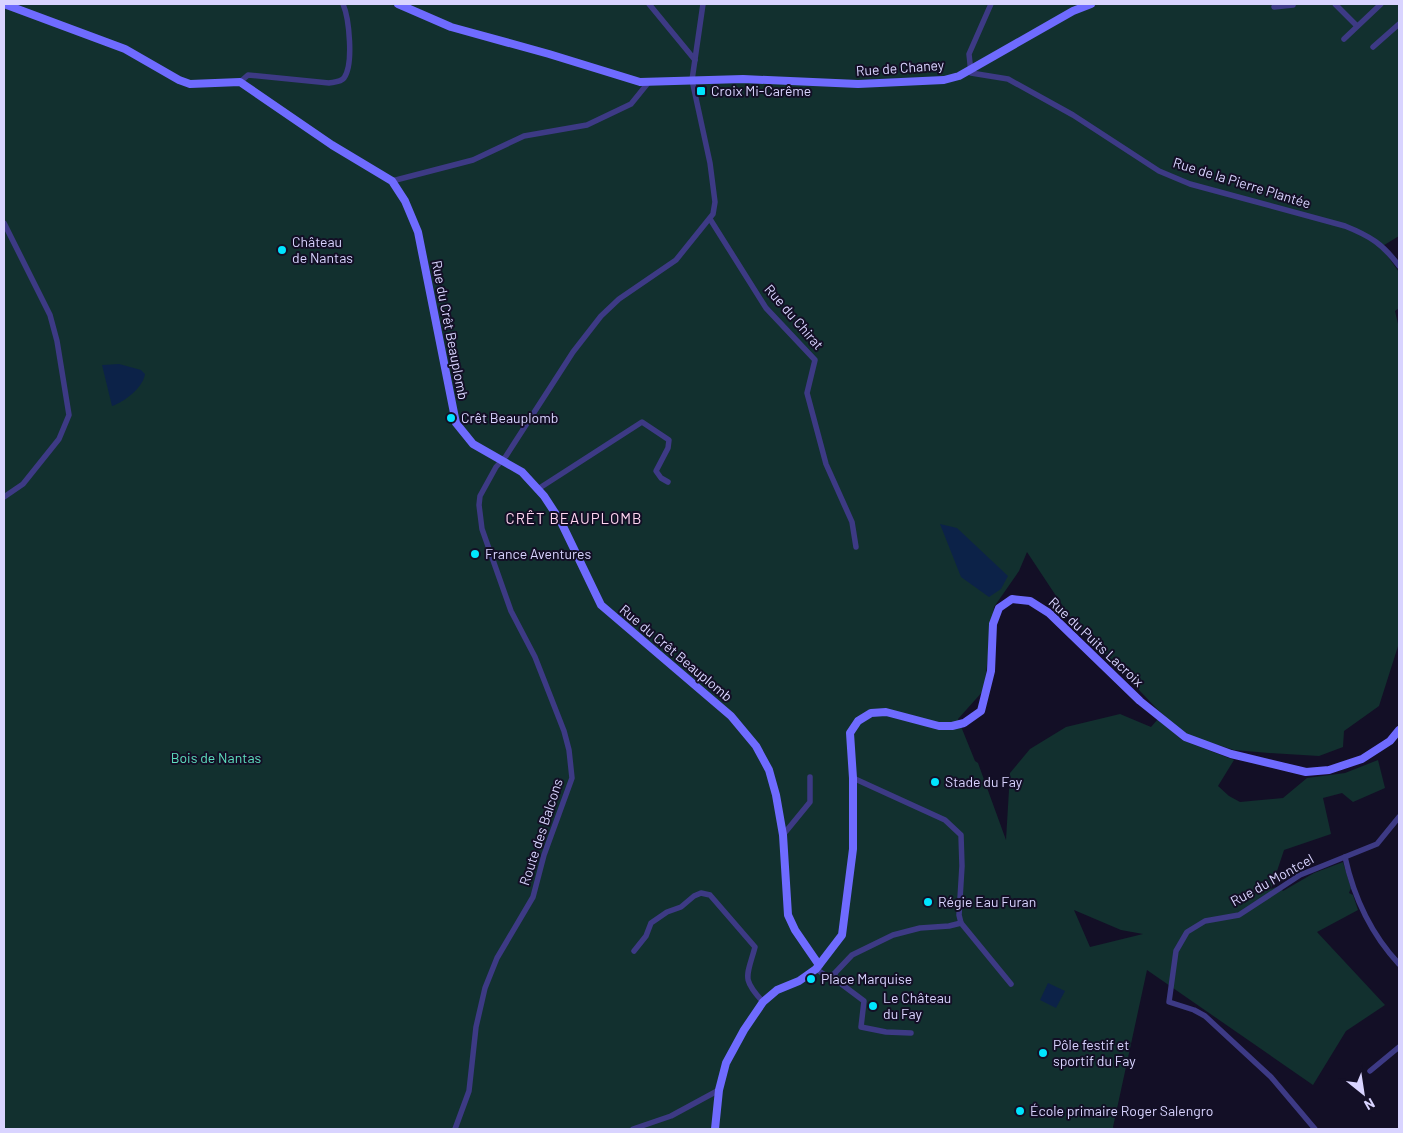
<svg xmlns="http://www.w3.org/2000/svg" width="1403" height="1133" font-family="Barlow,sans-serif">
<style>
.green{fill:#12302f;fill-rule:evenodd}
.water{fill:#0c2248}
.lines{fill:none;stroke-linecap:round;stroke-linejoin:round}
.street{stroke:#3d3a85;stroke-width:5.5}
.secondary{stroke:#6f6bff;stroke-width:8}
.poi-dot{fill:#00e5ff;stroke:#130f26;stroke-width:2}
.labels{text-anchor:middle;stroke-width:4;stroke-linejoin:round;paint-order:stroke}
.street-label{font-size:14px;fill:#d9d4ff;stroke:#130f26}
.poi-label{font-size:14px;fill:#d9d4ff;stroke:#130f26;text-anchor:start}
.park-label{font-size:14px;fill:#5fe0c0;stroke:#130f26}
.neighbourhood-label{font-size:15px;letter-spacing:1px;fill:#ffd6f0;stroke:#130f26}
</style>
<rect width="100%" height="100%" fill="#130f26"/>
<!-- green -->
<path class="green" d="M4,4H1399V236L1381,247L1399,272V308L1395,311L1399,328V643L1379,706L1344,731L1343,747L1319,756L1269,753L1234,750L1186,735L1158,710L1070,617L1027,552L1019,571L994,607L984,690L958,719L975,761L978,763L1006,840L1010,773L1030,749L1066,727L1120,714L1151,727L1158,719L1182,740L1234,760L1218,786L1229,796L1240,802L1283,798L1307,778L1345,773L1378,760L1385,788L1353,802L1342,793L1323,798L1331,834L1284,850L1271,889L1279,886L1283,891L1314,873L1343,862L1351,888L1349,893L1353,895L1358,910L1317,932L1385,1005L1346,1031L1313,1085L1147,970L1113,1127L1114,1129H4ZM1074,910L1121,930L1143,934L1090,947Z"/>
<!-- water -->
<g class="water">
<path d="M119,364L141,370L145,374C143,388 124,402 112,406L102,365Z"/>
<path d="M940,524L957,528L1008,576L1001,589L989,597L961,577Z"/>
<path d="M1048,983L1065,991L1056,1008L1040,1000Z"/>
</g>
<g class="lines">
<!-- street -->
<g class="street">
<path d="M649,4L695,60"/>
<path d="M991,4L969,54L971,73L1008,79L1073,115L1159,171L1190,184L1345,226C1370,236 1383,244 1399,266"/>
<path d="M1335,4L1357,26"/>
<path d="M1274,7L1293,5"/>
<path d="M1344,39L1381,4"/>
<path d="M1373,47L1399,24"/>
<path d="M240,82L248,75L329,83C334,82 341,82 344,78C354,64 349,18 343,4"/>
<path d="M392,181L473,160L524,136L587,125L631,104L648,83"/>
<path d="M710,219L766,308L815,360L807,393L826,464L852,522L856,547"/>
<path d="M4,223L50,315L57,341L69,415L59,439L23,484L4,497"/>
<path d="M538,489L642,422L669,440L668,448L656,471L661,478L668,482"/>
<path d="M853,778L945,820L961,835L962,866L959,915L961,923"/>
<path d="M783,835L810,802V777"/>
<path d="M1345,857C1354,898 1370,933 1399,964"/>
<path d="M634,951L646,936L651,923L667,912L681,907L694,896L701,893L710,895L755,947C747,977 741,978 763,1002"/>
<path d="M816,969L828,977L834,974L852,955L893,935L920,928L949,926L961,923L1011,984"/>
<path d="M834,974L840,983L864,1001L861,1027L886,1032L911,1033"/>
<path d="M1370,1071L1399,1047"/>
<path d="M455,1129L469,1091L476,1027L485,988L497,958L533,897L544,855L572,778L569,750L564,731L535,657L511,611L482,529L479,505L480,496L496,467L506,456L573,352L601,316L619,299L676,260L713,214L715,202L710,163L692,80L703,4"/>
<path d="M633,1129L671,1116L719,1090"/>
<path d="M1315,1129L1271,1077L1205,1016L1194,1010L1169,1002L1176,951L1187,932L1205,921L1239,915L1300,875L1377,844L1399,817"/>
</g>
<!-- secondary -->
<g class="secondary">
<path d="M4,4L125,49L179,80L190,84L240,82L332,145L392,181L405,201L418,232L456,423L473,444L522,472L544,496L561,522L601,605L731,716L756,746L769,770L776,795L783,835L788,915L795,930L819,965"/>
<path d="M398,4L451,27L549,54L640,82L743,79L858,84L944,80L959,76L1073,11L1091,4"/>
<path d="M715,1129L719,1090L726,1063L744,1030L763,1002L777,990L799,981L816,969L842,935L853,849V778L850,733L858,721L871,713L886,712L939,726H952L964,723L981,711L991,671L993,624L999,608L1012,599L1030,601L1049,613L1140,701L1185,737L1231,754L1306,772L1329,770L1362,759L1390,741L1399,730"/>
</g>
</g>
<!-- markers -->
<g class="poi-dot">
<rect x="696" y="86" width="10" height="10" rx="2.5"/>
<circle cx="282" cy="250" r="5"/>
<circle cx="451" cy="418" r="5"/>
<circle cx="475" cy="554" r="5"/>
<circle cx="935" cy="782" r="5"/>
<circle cx="928" cy="902" r="5"/>
<circle cx="811" cy="979" r="5"/>
<circle cx="873" cy="1006" r="5"/>
<circle cx="1043" cy="1053" r="5"/>
<circle cx="1020" cy="1111" r="5"/>
</g>
<g class="labels">
<!-- street labels -->
<g class="street-label">
<text transform="translate(900 68) rotate(-4)" y="5">Rue de Chaney</text>
<text transform="translate(1242 183) rotate(17)" y="5">Rue de la Pierre Plantée</text>
<text transform="translate(794 317) rotate(49)" y="5">Rue du Chirat</text>
<text transform="translate(450 330) rotate(79)" y="5">Rue du Crêt Beauplomb</text>
<text transform="translate(1096 642) rotate(43)" y="5">Rue du Puits Lacroix</text>
<text transform="translate(676 653) rotate(40)" y="5">Rue du Crêt Beauplomb</text>
<text transform="translate(541 832) rotate(-72)" y="5">Route des Balcons</text>
<text transform="translate(1272 880) rotate(-29)" y="5">Rue du Montcel</text>
</g>
<!-- poi labels -->
<g class="poi-label">
<text x="711" y="96">Croix Mi-Carême</text>
<text x="292" y="247">Château<tspan x="292" dy="16">de Nantas</tspan></text>
<text x="461" y="423">Crêt Beauplomb</text>
<text x="485" y="559">France Aventures</text>
<text x="945" y="787">Stade du Fay</text>
<text x="938" y="907">Régie Eau Furan</text>
<text x="821" y="984">Place Marquise</text>
<text x="883" y="1003">Le Château<tspan x="883" dy="16">du Fay</tspan></text>
<text x="1053" y="1050">Pôle festif et<tspan x="1053" dy="16">sportif du Fay</tspan></text>
<text x="1030" y="1116">École primaire Roger Salengro</text>
</g>
<!-- park labels -->
<g class="park-label">
<text x="216" y="763">Bois de Nantas</text>
</g>
<!-- neighbourhood labels -->
<g class="neighbourhood-label">
<text x="574" y="524">CRÊT BEAUPLOMB</text>
</g>
</g>
<!-- border -->
<rect width="1403" height="1133" fill="none" stroke="#d9d4ff" stroke-width="10"/>
<!-- north arrow -->
<g transform="translate(1363 1093) rotate(150)" stroke="#130f26" stroke-width="4" paint-order="stroke">
<path d="M0-4L9 19L0 12L-9 19Z" fill="#d9d4ff"/>
<text y="-8" font-size="14" font-weight="bold" text-anchor="middle" fill="#d9d4ff">N</text>
</g>
</svg>
